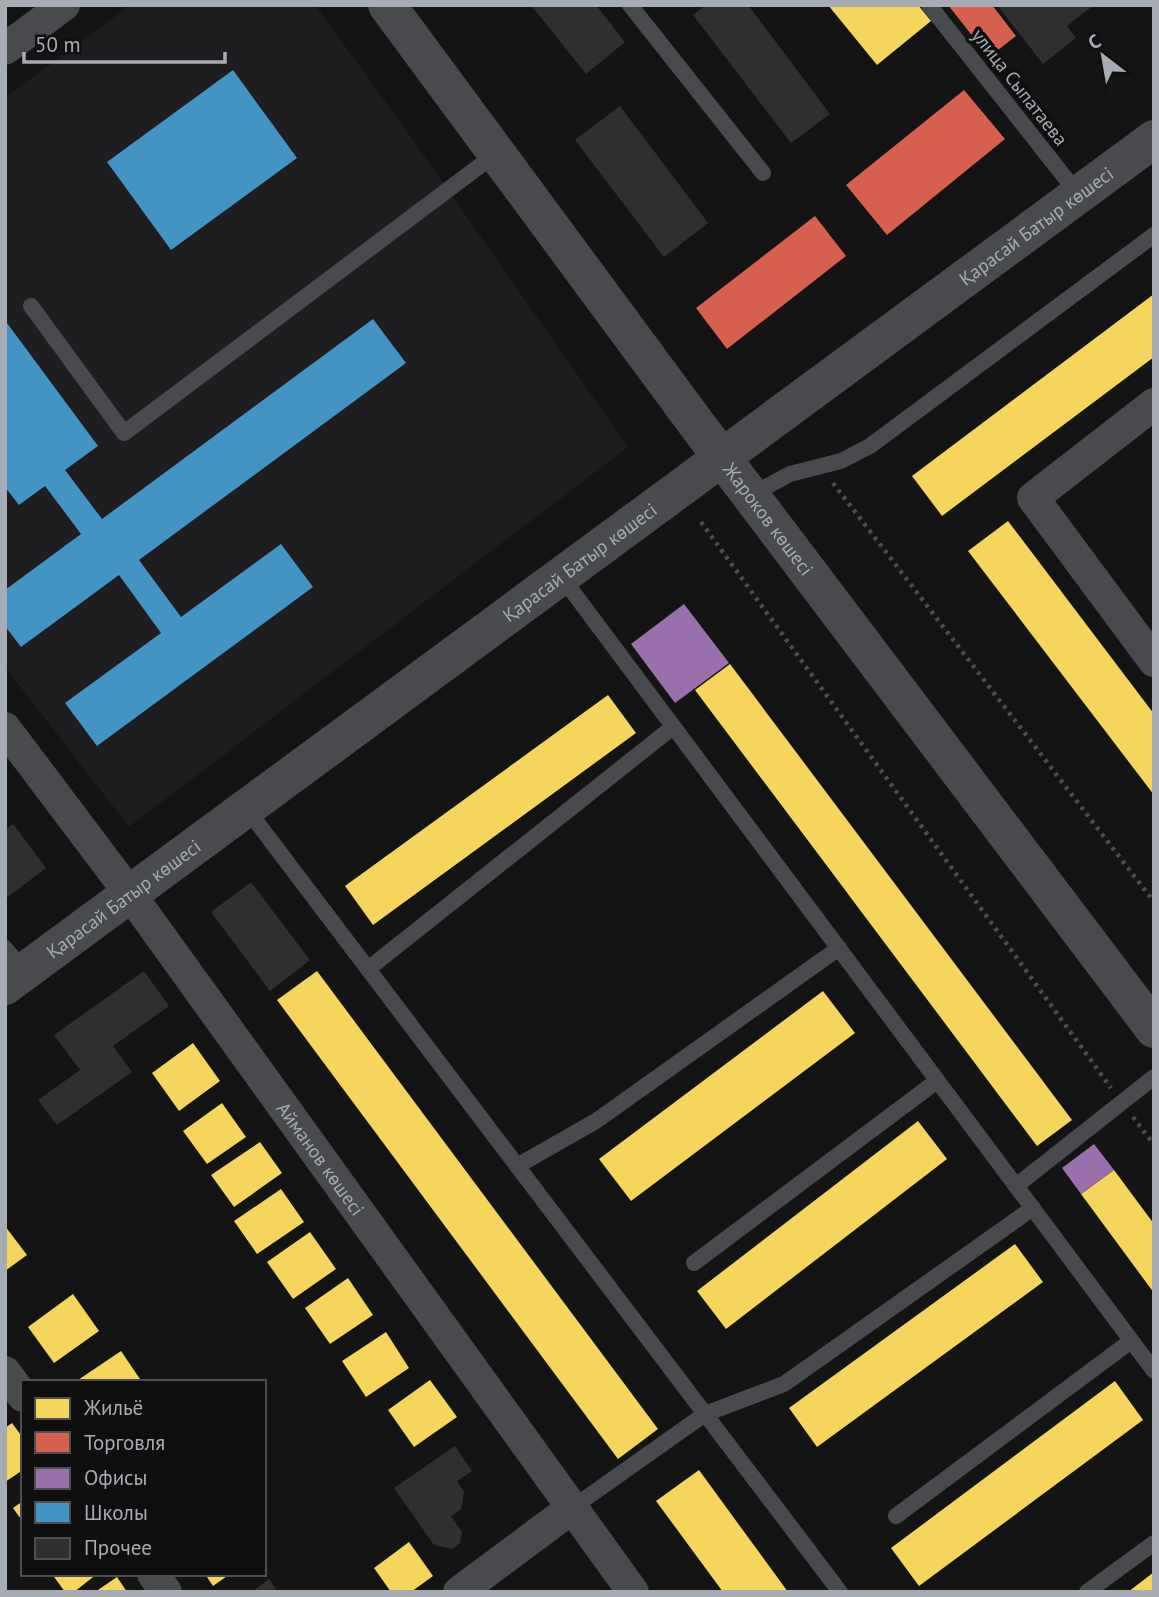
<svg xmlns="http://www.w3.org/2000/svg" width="1159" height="1597" font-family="'PT Sans',sans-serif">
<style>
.built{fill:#1e1e20}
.homes{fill:#f6d55c}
.shops{fill:#d6604d}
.offices{fill:#9970ab}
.schools{fill:#4393c3}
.building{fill:#2f2f30}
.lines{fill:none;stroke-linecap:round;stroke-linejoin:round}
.path{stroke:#4a4c4e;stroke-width:4.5;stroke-dasharray:3.5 5;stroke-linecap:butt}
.service{stroke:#494a4d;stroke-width:16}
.minor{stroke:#494a4d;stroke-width:32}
.tertiary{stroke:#494a4d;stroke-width:38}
.labels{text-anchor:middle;stroke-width:7;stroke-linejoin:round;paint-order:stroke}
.street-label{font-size:19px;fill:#a7acb4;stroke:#0f0f10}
</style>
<rect width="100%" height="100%" fill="#141415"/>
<!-- built -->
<path class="built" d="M130,5H315L399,120L628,447L129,827L5,667V98Z"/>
<!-- homes -->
<g class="homes">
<path d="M828,5H918L931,21L877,65Z"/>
<path d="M1154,294V357L942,516L912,476Z"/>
<path d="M1008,521L1154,714V795L968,551Z"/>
<path d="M730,664L1072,1120L1037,1146L695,690Z"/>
<path d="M608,695L636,733L373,925L345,886Z"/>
<path d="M317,971L658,1429L618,1459L277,1000Z"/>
<path d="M823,991L855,1033L631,1201L599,1159Z"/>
<path d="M193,1043L220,1081L179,1111L152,1073Z"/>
<path d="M222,1103L246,1137L207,1164L183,1131Z"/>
<path d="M918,1121L947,1159L726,1329L697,1291Z"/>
<path d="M260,1142L282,1173L234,1207L211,1175Z"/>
<path d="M1114,1170L1154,1224V1293L1081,1194Z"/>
<path d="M281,1189L304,1222L257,1254L234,1221Z"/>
<path d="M5,1226L27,1255L5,1271Z"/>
<path d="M310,1232L336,1269L293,1299L267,1262Z"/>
<path d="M1015,1244L1043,1282L817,1447L789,1408Z"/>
<path d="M348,1278L373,1315L330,1344L305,1308Z"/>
<path d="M73,1294L99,1331L54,1363L28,1327Z"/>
<path d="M386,1332L409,1368L366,1397L342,1361Z"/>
<path d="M121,1351L142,1382H75Z"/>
<path d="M430,1380L457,1417L414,1447L388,1410Z"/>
<path d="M1115,1381L1143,1420L919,1586L891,1548Z"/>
<path d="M12,1423L23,1438V1470L5,1482V1428Z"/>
<path d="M699,1470L788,1592H723L656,1501Z"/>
<path d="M23,1501V1522L13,1508Z"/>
<path d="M409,1542L433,1576L411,1592H391L374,1568Z"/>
<path d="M1154,1572V1592H1128Z"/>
<path d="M52,1574H97L74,1592H65Z"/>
<path d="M205,1574H230L213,1586Z"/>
<path d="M117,1577L127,1592H95Z"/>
</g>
<!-- shops -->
<g class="shops">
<path d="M948,5H992L1016,36L989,57Z"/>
<path d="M964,90L1005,139L887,235L846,185Z"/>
<path d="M815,216L846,256L727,349L696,308Z"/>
</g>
<!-- offices -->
<g class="offices">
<path d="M684,604L729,663L675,703L631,644Z"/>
<path d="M1094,1144L1114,1170L1081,1194L1062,1168Z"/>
</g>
<!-- schools -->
<g class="schools">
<path d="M233,70L297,158L171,250L107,162Z"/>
<path d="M373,319L406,363L139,560L181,617L281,544L313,587L97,746L65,703L161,633L119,575L21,647L5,626V590L81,534L45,486L19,505L5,487V325L7,323L98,446L65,470L102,519Z"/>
</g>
<!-- building -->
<g class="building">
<path d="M531,5H596L625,42L586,74Z"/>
<path d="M706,5H748L830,114L791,143L693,15Z"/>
<path d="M997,5H1094L1067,26L1076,38L1043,64Z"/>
<path d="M620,106L708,223L664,257L575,140Z"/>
<path d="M13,824L46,868L5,899V830Z"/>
<path d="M251,882L310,960L270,991L211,912Z"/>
<path d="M144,971L169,1006L113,1046L132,1072L57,1125L38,1100L80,1070L54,1035Z"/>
<path d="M455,1446L472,1471L457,1481L464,1492L461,1509L451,1516L462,1532L460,1543L453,1549L434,1545L394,1488Z"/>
<path d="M269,1579L278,1592H252Z"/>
</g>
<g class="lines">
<!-- path -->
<g class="path">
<path d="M833,483L1154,902"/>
<path d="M701,522L1111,1088"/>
<path d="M1133,1117L1154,1145"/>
</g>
<!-- service -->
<g class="service">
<path d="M630,5L763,173"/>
<path d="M929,5L1078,194"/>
<path d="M31,306L124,433L497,153"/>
<path d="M751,495L790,474L841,461L870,446L1154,235"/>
<path d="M561,576L1154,1371"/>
<path d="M246,808L840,1592"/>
<path d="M5,948L25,972"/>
<path d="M368,969L673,727"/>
<path d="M517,1166L596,1121L839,948"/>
<path d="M1016,1186L1154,1077"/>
<path d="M694,1263L937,1081"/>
<path d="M572,1508L705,1414L784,1384L1033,1208"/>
<path d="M896,1516L1131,1341"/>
<path d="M1087,1592L1154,1543"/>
</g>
<!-- minor -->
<g class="minor">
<path d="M5,49L64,5"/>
<path d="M1154,404L1033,498L1154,661"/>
<path id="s1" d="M5,728L130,894L633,1592"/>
<path d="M5,1372L23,1396"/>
<path d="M153,1574L166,1592"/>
<path d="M459,1592L572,1508"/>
</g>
<!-- tertiary -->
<g class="tertiary">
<path id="s2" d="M387,5L698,426L1154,1029"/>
<path id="s3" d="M5,986L1154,139"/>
</g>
</g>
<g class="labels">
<!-- street labels -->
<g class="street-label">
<text transform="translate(1020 87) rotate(52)" y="7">улица Сыпатаева</text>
<text dy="7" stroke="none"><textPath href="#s3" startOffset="1281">Қарасай Батыр көшесі</textPath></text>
<text dy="7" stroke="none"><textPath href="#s2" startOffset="640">Жароков көшесі</textPath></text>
<text dy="7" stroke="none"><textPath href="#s3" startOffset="714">Қарасай Батыр көшесі</textPath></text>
<text dy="7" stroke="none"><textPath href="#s3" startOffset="147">Қарасай Батыр көшесі</textPath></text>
<text dy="7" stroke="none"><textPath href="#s1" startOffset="534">Айманов көшесі</textPath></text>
</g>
</g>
<!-- border -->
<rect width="1159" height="1597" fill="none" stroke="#a7acb4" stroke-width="14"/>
<!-- legend -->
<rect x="21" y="1380" width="245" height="196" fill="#0f0f10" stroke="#4c4e52" stroke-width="2"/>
<rect x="35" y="1398" width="35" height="21" fill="#f6d55c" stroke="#4c4e52" stroke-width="2"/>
<text x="84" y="1415" font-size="21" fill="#a7acb4">Жильё</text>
<rect x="35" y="1432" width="35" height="21" fill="#d6604d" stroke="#4c4e52" stroke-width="2"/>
<text x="84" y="1450" font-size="21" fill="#a7acb4">Торговля</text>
<rect x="35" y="1468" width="35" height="21" fill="#9970ab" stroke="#4c4e52" stroke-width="2"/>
<text x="84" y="1485" font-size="21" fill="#a7acb4">Офисы</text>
<rect x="35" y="1502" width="35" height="21" fill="#4393c3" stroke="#4c4e52" stroke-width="2"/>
<text x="84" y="1520" font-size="21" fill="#a7acb4">Школы</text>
<rect x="35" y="1538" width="35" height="21" fill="#2f2f30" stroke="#4c4e52" stroke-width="2"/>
<text x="84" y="1555" font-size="21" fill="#a7acb4">Прочее</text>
<!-- north arrow -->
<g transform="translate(1103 56) rotate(329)" stroke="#0f0f10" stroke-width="5" paint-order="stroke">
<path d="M0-5L12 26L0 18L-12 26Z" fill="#a7acb4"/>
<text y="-10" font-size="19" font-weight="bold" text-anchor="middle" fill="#a7acb4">С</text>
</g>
<!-- scale -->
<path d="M24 52v10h201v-10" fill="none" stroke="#a7acb4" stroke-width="3.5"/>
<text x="35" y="52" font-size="21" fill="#a7acb4" stroke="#0f0f10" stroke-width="5" paint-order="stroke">50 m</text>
</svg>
